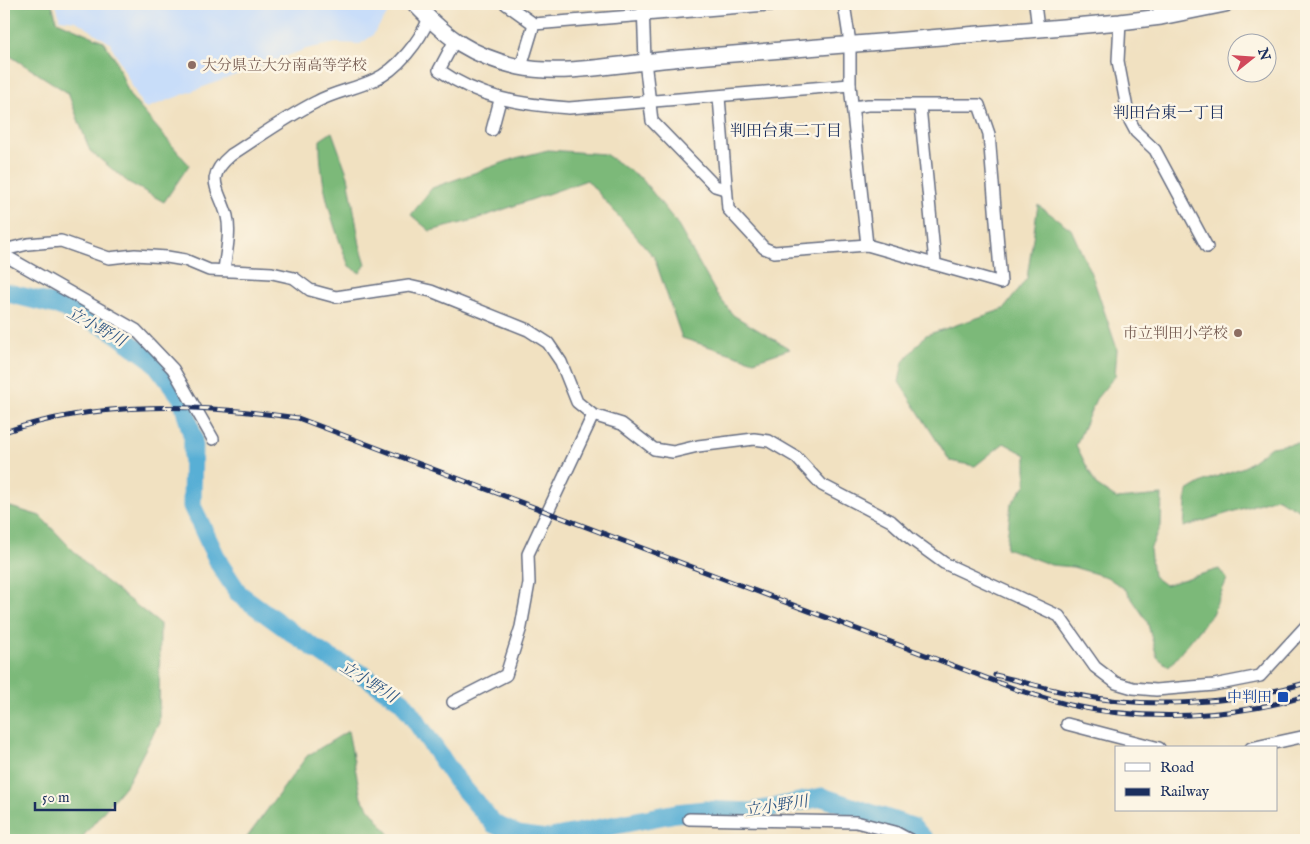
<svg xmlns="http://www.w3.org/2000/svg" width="1310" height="844" font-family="'IM FELL English','Noto Serif JP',serif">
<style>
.built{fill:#c8ddf9}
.forest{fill:#7bb979;stroke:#4b746c}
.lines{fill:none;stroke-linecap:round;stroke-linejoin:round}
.river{stroke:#58afd5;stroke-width:19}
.minor-casing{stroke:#666d81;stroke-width:14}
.tertiary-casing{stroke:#666d81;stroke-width:18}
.minor{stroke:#fff;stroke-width:11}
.tertiary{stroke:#fff;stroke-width:15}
.rail-casing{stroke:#1b2f5e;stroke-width:5}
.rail{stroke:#fcf5e5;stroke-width:3;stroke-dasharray:9;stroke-linecap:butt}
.education-dot{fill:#8d6e63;stroke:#fcf5e5;stroke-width:2}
.transit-dot{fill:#1a4fb4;stroke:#fcf5e5;stroke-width:2}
.labels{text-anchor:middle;stroke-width:5;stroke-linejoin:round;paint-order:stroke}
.education-label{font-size:15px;fill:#785e54;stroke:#fcf5e5;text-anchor:start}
.transit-label{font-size:15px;fill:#164399;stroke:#fcf5e5;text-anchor:end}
.neighbourhood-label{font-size:16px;fill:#1b2f5e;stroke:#fcf5e5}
.water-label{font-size:16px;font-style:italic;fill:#2d5582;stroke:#fcf5e5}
</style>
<rect width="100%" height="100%" fill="#fcf5e5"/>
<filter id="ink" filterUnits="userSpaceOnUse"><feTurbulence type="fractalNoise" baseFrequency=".02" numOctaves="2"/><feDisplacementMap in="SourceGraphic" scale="10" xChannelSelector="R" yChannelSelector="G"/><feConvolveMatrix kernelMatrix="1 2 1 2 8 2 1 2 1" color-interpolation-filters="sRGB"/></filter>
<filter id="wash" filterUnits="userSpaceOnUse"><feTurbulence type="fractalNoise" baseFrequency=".0096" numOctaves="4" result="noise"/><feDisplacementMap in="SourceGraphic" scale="20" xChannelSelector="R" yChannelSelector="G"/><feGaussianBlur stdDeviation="1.12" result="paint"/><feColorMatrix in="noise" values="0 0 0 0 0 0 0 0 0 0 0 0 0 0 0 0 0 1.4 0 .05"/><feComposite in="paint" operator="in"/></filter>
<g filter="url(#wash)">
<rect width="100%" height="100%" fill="#f1e1c1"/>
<!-- built -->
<path class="built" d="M56,4H387L391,9L372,36L360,44L336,43L306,49L147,108L142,105L110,43L76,21L60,19Z"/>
<!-- forest -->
<g class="forest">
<path d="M4,4H52L57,21L103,41L115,59L130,96L189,165L164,202L128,182L90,151L68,93L4,52Z"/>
<path d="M332,132L348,176L360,245L366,264L360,273L349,266C333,226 319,183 320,140Z"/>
<path d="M548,150L605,154L642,179L676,222L716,293L733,315L790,349L754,361L682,338L654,257L587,180L474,220L430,231L411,215L432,188L516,158Z"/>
<path d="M1038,205L1071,229L1093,278L1117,349L1115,376L1096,399L1076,445L1096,485L1117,499L1162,495L1161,526L1150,549L1153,576L1165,585L1219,569L1227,579L1212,614L1169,667L1157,657L1147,621L1126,590L1107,577L1073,567L1051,565L1006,548L1011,504L1026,484V455L1004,443L975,466L950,461L899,382L903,362L926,335L1004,309L1027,278Z"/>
<path d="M1297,443L1306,447V514L1276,498L1184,527L1187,491L1204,481L1244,467L1271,447Z"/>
<path d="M4,505L40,516L95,573L160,624L159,723L128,782L80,840H4Z"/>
<path d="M348,731L361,798L394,840H245L307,756Z"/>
</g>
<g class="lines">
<!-- river -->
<path class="river" d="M4,292L60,306L111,330L153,360L182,398L193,438L192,506L220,565L239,594L291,632L326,656L363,675L402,701L457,781L494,824L518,835L546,839L676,813L705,810L751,812L822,797L912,827L925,840"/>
</g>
</g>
<g filter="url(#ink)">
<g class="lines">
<defs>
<g id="minor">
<path d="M506,4L534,24L779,4"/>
<path d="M643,4L645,61L652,121L715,186L725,189"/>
<path d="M844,4L850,43V85L867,245"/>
<path d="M1035,4L1038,29"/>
<path d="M1158,4L1161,17"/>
<path d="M1120,22L1118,61L1129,119L1136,132L1155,150L1207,247"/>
<path d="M454,42L439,70C479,98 522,105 569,108L850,85"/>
<path d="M521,67L534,24"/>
<path d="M719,97L728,209L764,248L774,252L867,245L1001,283L989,134L979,105H868L853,107"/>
<path d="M920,106L935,263"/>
<path d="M492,130L500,100"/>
<path d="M4,250L28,244L61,241L109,258L135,255L167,257L185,260L209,270L272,273L294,278L310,290L336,297L409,286L431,291L528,330L548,343L561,362L577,402L593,415L622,424L654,449L673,452L698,446L754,439L769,441L796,457L822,485L891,521L911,539L944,563L1059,616L1095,667L1116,683L1133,688L1156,690L1214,685L1260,676L1306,626"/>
<path d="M4,255L136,330L173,369L213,439"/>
<path d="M224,270C226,253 231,233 227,216C219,188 203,179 231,155C259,137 286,117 316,102C334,92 355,89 374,80C397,70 420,41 429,18"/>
<path d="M453,702L506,675L521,627L529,583L528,554L593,415"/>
<path d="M1067,724L1159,748"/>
<path d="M1251,748L1306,736"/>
<path d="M689,819L856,822L895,832L910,840"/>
</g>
<path id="tertiary" d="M415,4C448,39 472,56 519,67C565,77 636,61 684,58C830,46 975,35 1120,22L1161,17L1225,4"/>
</defs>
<!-- minor casing -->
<use href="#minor" class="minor-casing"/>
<!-- tertiary casing -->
<use href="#tertiary" class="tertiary-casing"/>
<!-- minor -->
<use href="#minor" class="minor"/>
<!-- tertiary -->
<use href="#tertiary" class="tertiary"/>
<defs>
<g id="rail">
<path d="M4,432C99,400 200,404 298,418L1018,690C1036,695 1053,701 1070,705C1146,722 1232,718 1306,696"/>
<path d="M995,675C1021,681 1047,689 1073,694C1150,710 1231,704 1306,683"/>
</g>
</defs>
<!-- rail casing -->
<use href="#rail" class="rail-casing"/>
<!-- rail -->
<use href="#rail" class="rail"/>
</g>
</g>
<!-- markers -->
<g class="education-dot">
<circle cx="192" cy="65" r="5"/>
<circle cx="1238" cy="333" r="5"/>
</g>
<rect class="transit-dot" x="1277" y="691" width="12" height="12" rx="2.5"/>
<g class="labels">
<!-- education labels -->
<g class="education-label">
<text x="202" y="70">大分県立大分南高等学校</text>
<text x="1228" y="338" text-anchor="end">市立判田小学校</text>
</g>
<!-- transit labels -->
<g class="transit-label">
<text x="1272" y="702">中判田</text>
</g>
<!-- neighbourhood labels -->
<g class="neighbourhood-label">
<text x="1169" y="118">判田台東一丁目</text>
<text x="786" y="136">判田台東二丁目</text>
</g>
<!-- water labels -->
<g class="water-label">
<text transform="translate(97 326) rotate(29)" y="6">立小野川</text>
<text transform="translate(369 681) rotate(32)" y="6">立小野川</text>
<text transform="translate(776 805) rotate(-9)" y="6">立小野川</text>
</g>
</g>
<!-- margin -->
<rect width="1310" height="844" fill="none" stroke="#fcf5e5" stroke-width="20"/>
<!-- legend -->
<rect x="1115" y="746" width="162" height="65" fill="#fcf5e5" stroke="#a2a6af"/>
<rect x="1125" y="763" width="25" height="8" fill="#ffffff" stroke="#a2a6af"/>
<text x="1160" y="772" font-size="15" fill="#1b2f5e">Road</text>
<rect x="1125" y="788" width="25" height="8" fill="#1b2f5e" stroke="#a2a6af"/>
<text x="1160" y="796" font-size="15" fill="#1b2f5e">Railway</text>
<!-- north arrow -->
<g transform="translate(1252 58) rotate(73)"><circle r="24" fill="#fcf5e5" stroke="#a2a6af"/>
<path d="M0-4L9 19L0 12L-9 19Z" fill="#d1495b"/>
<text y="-8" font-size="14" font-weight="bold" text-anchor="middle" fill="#1b2f5e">N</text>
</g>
<!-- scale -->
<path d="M35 802v8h80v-8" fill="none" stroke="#1b2f5e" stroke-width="2.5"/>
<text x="42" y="802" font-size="15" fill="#1b2f5e" stroke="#fcf5e5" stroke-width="4" paint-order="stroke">50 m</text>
</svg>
